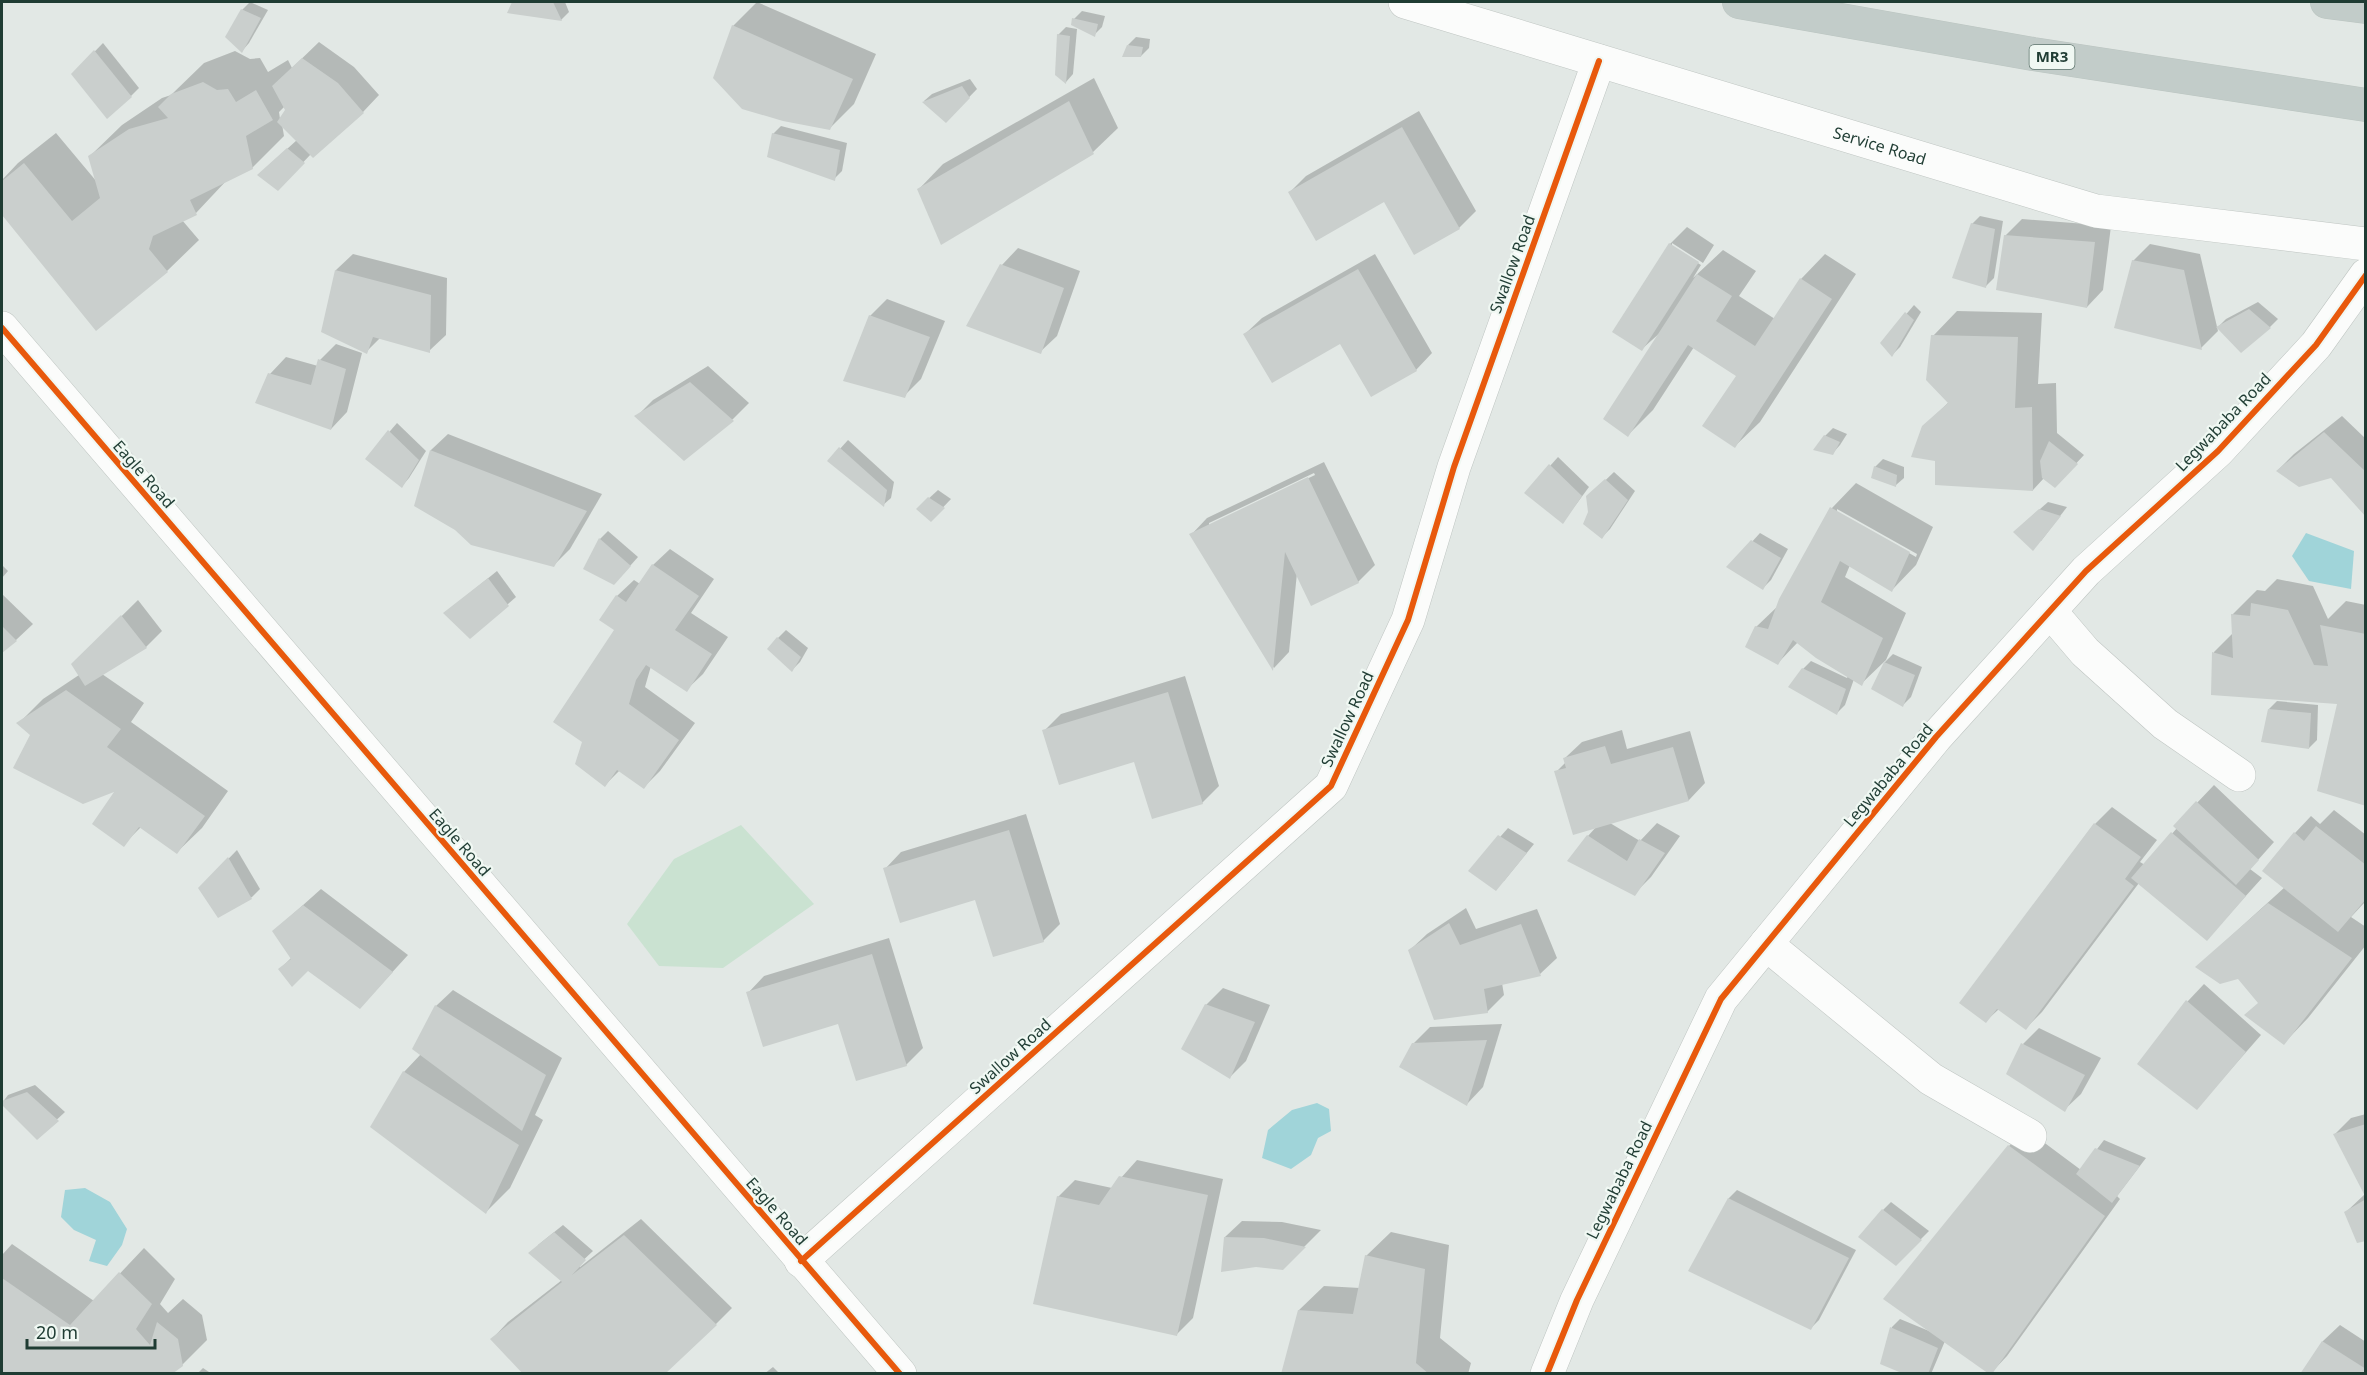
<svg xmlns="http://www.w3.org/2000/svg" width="2367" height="1375" font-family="'Noto Sans',sans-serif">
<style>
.green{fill:#cae2d1}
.water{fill:#a0d4d9}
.shadow{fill:#0003;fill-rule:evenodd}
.building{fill:#cacfcd}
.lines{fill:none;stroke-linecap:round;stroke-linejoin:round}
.minor-casing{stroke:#bfc5c2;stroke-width:34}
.tertiary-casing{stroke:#bfc5c2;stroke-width:34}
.trunk-casing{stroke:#bbc5c1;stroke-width:34}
.minor{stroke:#fbfcfb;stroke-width:33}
.tertiary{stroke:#fbfcfb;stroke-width:33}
.trunk{stroke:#c2ccc9;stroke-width:33}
.cycleway-casing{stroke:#f0f8f3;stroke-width:10}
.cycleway{stroke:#e8590c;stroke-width:6}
.labels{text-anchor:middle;stroke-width:4.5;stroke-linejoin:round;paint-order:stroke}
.shield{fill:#f0f8f3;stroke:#5e746d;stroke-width:1.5}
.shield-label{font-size:15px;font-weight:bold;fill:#1f3c33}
.street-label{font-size:16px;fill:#1f3c33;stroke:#f0f8f3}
</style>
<rect width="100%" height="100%" fill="#e2e8e5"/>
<!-- green -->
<path class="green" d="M741,825L814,904L723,968L659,966L627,924L674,859Z"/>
<!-- water -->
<g class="water">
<path d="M2306,533L2354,551L2351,589L2309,581L2292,556Z"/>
<path d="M1317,1103L1329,1109L1331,1131L1318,1138L1311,1155L1291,1169L1262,1158L1268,1130L1292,1110Z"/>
<path d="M85,1188L110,1202L127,1229L122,1245L107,1266L89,1261L96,1240L74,1230L61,1217L65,1190Z"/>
</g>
<!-- shadow -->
<g class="shadow">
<path d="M250,2L268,10L249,43L242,51V10Z"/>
<path d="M513,2H565L569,12L561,20L509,12Z"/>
<path d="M757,2L876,54L854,104L829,129L733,26Z"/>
<path d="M1082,11L1105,16L1102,27L1094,35L1074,19Z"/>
<path d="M1066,27L1077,29L1073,74L1066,82L1058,35Z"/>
<path d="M1136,37L1150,39L1149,48L1141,56L1128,45Z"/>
<path d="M319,42L354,67L379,95L363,112L311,154L278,189L267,167L297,140L282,124L284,136L252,168L227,180L196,213L182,220L199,240L167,271L96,328L2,212V180L18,163L56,133L97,182L90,156L122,125L162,98L171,95L204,63L235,51L250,59L260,58L268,72L288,60L292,68ZM285,106L287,111L280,119L279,112Z"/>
<path d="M103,43L139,88L131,96L73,74Z"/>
<path d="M1094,78L1118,128L1093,152L919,189L943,164Z"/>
<path d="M970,79L977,89L946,121L924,101L932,94Z"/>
<path d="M1419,111L1476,211L1459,228L1385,200L1290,192L1306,176Z"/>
<path d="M781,126L847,143L842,171L834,179L773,134Z"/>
<path d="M1980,216L2003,221L1994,278L1986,286L1972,224Z"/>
<path d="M2022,219L2111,226L2103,290L2087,307L2005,236Z"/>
<path d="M1687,227L1714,245L1703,263L1672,243V247L1701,265L1693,278L1723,250L1756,271L1739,296L1775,319L1801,279L1825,254L1856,274L1760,422L1735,446L1738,375L1694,347L1653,410L1628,435L1662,331L1642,349L1670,244Z"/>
<path d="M2150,244L2200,254L2218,331L2201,348L2133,261Z"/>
<path d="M1018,248L1080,271L1057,336L1040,352L1002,265Z"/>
<path d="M353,254L447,278L446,335L429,351L380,338L366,352L323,331L336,270Z"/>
<path d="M1375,254L1432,353L1416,370L1340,342L1245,334L1262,318Z"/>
<path d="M887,299L945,321L921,379L904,396L870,316Z"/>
<path d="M2258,302L2278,319L2270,327H2218L2226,319Z"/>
<path d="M1914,305L1921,312L1900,347L1892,355L1882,343Z"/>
<path d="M1957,311L2042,313L2038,384L2056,383L2057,433L2084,455L2055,486L2044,478L2033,490L1936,460L1923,427L1949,402L1933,336Z"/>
<path d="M336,344L362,353L347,412L331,429L270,374L286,357L318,366L320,360Z"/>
<path d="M708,366L749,403L733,419L684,459L637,416L653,400Z"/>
<path d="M2342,416L2366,439V515L2332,476L2278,470L2294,454Z"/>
<path d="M397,423L426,451L409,478L402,486L367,458Z"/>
<path d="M1833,428L1847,434L1840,445L1832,454L1825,436Z"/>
<path d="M448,434L602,494L570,549L553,566L455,529L416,506L431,450Z"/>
<path d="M848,440L894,482L891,498L883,505L829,461Z"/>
<path d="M1558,457L1589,487L1563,522L1526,493Z"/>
<path d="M1883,459L1904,467V478L1896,485L1875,467Z"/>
<path d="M1324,462L1375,565L1358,582L1297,573L1289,652L1274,668L1191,535L1207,518ZM1314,473L1315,475L1209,526V523Z"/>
<path d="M1614,472L1635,491L1610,529L1602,537L1588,497Z"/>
<path d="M1856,483L1933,527L1916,565L1892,590L1850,565L1845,577L1906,613L1886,660L1861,684L1854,679L1845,705L1837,713L1803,669L1811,661L1847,678L1848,676L1798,642L1778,663L1756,627L1778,606L1832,508ZM1837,509L1917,554L1916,557L1837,512Z"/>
<path d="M938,490L951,499L931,520L926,501Z"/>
<path d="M2048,502L2067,507L2041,541L2023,524Z"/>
<path d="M608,531L638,557L622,575L585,569L600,539Z"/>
<path d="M1760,533L1788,549L1771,580L1763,588L1729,567Z"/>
<path d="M670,549L714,579L691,613L728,637L703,674L686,690L651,666L645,687L695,723L660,771L644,787L620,770L605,785L617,596L634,580L640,584L653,565Z"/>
<path d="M2,565L8,571L2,578Z"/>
<path d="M497,571L516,597L470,637L445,613Z"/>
<path d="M2277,579L2313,586L2328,619L2346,601L2366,605V805L2339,703L2212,693L2214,652L2233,633L2232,615L2257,590L2265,591Z"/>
<path d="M2,594L33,624L16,640L2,651Z"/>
<path d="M138,600L162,631L146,647L102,674L144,703L131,722L228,791L202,828L177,852L141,827L123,845L118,789L32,734L19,723L43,699L79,675L73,664Z"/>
<path d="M786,630L808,648L800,662L792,670L778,638Z"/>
<path d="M1893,654L1922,667L1911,697L1903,705L1873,689L1885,662Z"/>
<path d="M1185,676L1219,786L1202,803L1135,760L1044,731L1061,714Z"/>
<path d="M2277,701L2318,705L2317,740L2309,748L2269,709Z"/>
<path d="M1622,730L1627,749L1690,731L1705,783L1689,800L1610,823L1640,841L1657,823L1680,836L1651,877L1634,894L1588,836L1597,826L1556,772L1566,762L1565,758L1582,742Z"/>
<path d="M2214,785L2274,842L2250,869L2262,878L2207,939L2139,883L2042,1012L2026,1028L1999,1009L1986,1021L1961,1003L2095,824L2112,807L2157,840L2140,862L2145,865L2177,828L2175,826Z"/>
<path d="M2334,810L2366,835V901L2351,917L2366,927V945L2308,1018L2284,1043L2259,1002L2239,978L2198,966L2285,887L2295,833L2311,816L2320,824Z"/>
<path d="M1026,814L1060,924L1043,941L976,898L885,869L901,852Z"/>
<path d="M1508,828L1534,844L1504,881L1470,871Z"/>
<path d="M237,850L260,889L252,897L219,916L200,888Z"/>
<path d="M321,889L408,955L376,990L308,969H280L292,957L274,931Z"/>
<path d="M1466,908L1476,929L1537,909L1557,958L1540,974L1502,983L1504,995L1487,1012L1410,950L1427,934Z"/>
<path d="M889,938L923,1048L906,1065L839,1022L748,993L764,976Z"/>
<path d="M2204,984L2261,1035L2197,1108L2139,1063L2188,1001Z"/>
<path d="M1223,988L1270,1005L1246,1061L1230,1077L1206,1005Z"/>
<path d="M453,990L562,1058L535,1115L543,1120L510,1188L486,1212L372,1127L404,1072L421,1054L436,1006Z"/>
<path d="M1502,1024L1483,1087L1467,1104L1413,1044L1430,1027Z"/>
<path d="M2039,1028L2101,1058L2081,1094L2064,1110L2023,1044Z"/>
<path d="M35,1085L65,1112L37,1138L2,1103L8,1095Z"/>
<path d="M2366,1114V1240L2346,1212L2365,1194L2335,1134L2351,1118Z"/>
<path d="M2026,1129L2081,1170L2104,1140L2146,1158L2117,1196L2120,1199L2007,1356L1991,1373L1945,1341L1931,1374H1908L1882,1363L1892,1327L1900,1319L1934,1333L1885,1299L2009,1146Z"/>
<path d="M1137,1160L1223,1179L1193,1318L1177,1334L1058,1197L1075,1180L1112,1188Z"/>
<path d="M1737,1190L1856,1250L1819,1320L1811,1328L1690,1270L1729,1198Z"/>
<path d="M1891,1202L1929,1231L1896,1264L1883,1210Z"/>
<path d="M641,1219L732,1308L716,1324L492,1339L508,1322L562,1280L538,1245L563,1225L593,1251L578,1265L580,1267Z"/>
<path d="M1242,1221L1282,1222L1321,1230L1283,1268L1225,1237Z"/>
<path d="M1391,1232L1449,1245L1440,1338L1471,1363L1468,1374H1286L1299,1310L1324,1286L1360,1288L1366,1256Z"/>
<path d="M12,1244L94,1301L144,1248L175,1279L160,1304L168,1313L183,1299L202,1315L207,1340L182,1365L169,1374H2V1255Z"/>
<path d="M2340,1325L2366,1342V1374H2302L2323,1341Z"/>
<path d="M773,1367L780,1374H764Z"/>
<path d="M203,1368L212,1374H197Z"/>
</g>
<!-- building -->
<g class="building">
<path d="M512,2H553L562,21L507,13Z"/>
<path d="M241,9L261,18L242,53L225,37Z"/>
<path d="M1072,18L1098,24L1095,37L1071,25Z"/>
<path d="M732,25L853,79L830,130L783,121L742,109L713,78Z"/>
<path d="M1057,34L1070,36L1066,84L1055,75Z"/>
<path d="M1127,45L1143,47L1141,57H1122Z"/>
<path d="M94,50L132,97L107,119L71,74Z"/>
<path d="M302,58L338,83L364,113L313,158L277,122L285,110L272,86Z"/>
<path d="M203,82L217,90L228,89L236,102L256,90L273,120L246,136L253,169L190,200L197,215L153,236L149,249L168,272L96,331L2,215V181L24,163L72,221L100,198L88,156L129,129L168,118L158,107L171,94Z"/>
<path d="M962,86L970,98L946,123L922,102Z"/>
<path d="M1069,101L1094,154L941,245L917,189Z"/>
<path d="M1402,127L1460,229L1414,255L1384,202L1316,241L1288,192Z"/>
<path d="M772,133L840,150L835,181L767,157Z"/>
<path d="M287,148L305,163L278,191L257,175Z"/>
<path d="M1971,223L1995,229L1986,288L1952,278Z"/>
<path d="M2004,235L2095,242L2087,308L1996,290Z"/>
<path d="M1669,243L1699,262L1642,351L1612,332Z"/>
<path d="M2132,260L2184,270L2202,350L2114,328Z"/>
<path d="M1000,264L1064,288L1041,354L966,326Z"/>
<path d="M1358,269L1417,371L1371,397L1340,344L1272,383L1243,334Z"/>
<path d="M335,270L431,295L430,353L373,337L367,354L321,332Z"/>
<path d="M1697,274L1732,296L1716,321L1755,346L1800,278L1832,299L1735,448L1702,426L1736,376L1688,345L1628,437L1603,419Z"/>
<path d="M2249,309L2271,328L2241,353L2216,327Z"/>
<path d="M1905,312L1914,320L1892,357L1880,343Z"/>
<path d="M869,315L930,337L905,398L843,381Z"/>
<path d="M1931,335L2018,337L2015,408L2032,407L2033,491L1935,485V461L1911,457L1922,426L1948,403L1926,380Z"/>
<path d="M318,359L346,369L331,430L255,403L268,373L311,385Z"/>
<path d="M690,382L734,421L684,461L634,416Z"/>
<path d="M388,430L419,460L402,488L365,459Z"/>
<path d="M2324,432L2366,472V517L2331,478L2299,487L2276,471Z"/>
<path d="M1824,435L1840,442L1833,455L1813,450Z"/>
<path d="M2049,441L2078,464L2055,488L2042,478L2040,461Z"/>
<path d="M839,447L887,490L884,507L827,461Z"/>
<path d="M430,450L587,511L554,567L471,545L455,530L414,506Z"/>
<path d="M1549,464L1582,496L1563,524L1524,493Z"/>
<path d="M1874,466L1897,475L1896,487L1871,478Z"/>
<path d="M1308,477L1359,583L1311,606L1285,552L1273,671L1189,534Z"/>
<path d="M1605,479L1628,500L1602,539L1583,524L1588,512L1586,496Z"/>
<path d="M928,497L945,508L931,522L916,509Z"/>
<path d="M1830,507L1910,552L1892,592L1840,561L1821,602L1883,638L1862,686L1816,658L1793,640L1778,665L1745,647L1755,626L1768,629L1779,599Z"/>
<path d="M2039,509L2061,516L2033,551L2013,532Z"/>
<path d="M599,538L631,566L614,585L583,569Z"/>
<path d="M1751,540L1781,558L1763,590L1726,567Z"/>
<path d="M652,564L699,596L675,630L712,654L687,692L646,665L636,680L629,704L679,740L644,789L617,770L605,787L575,764L582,742L553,722L614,630L599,620L616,595L626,602Z"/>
<path d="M488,578L509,606L470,639L443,613Z"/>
<path d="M2251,603L2288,610L2314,665L2328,666L2320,625L2366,634V806L2317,791L2337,704L2211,695L2212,652L2233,658L2231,614L2250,616Z"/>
<path d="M121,615L147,648L85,686L71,664Z"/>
<path d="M2,626L17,641L2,653Z"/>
<path d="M777,637L801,657L792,672L767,649Z"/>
<path d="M1884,662L1915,675L1903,707L1871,689Z"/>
<path d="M1802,668L1846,689L1837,715L1788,687Z"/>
<path d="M66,690L121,729L107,747L205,816L177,854L139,827L124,847L92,824L114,792L83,804L13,768L30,735L16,723Z"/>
<path d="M1168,692L1203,804L1152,819L1134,762L1059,785L1042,730Z"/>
<path d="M2268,709L2311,713L2309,749L2261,742Z"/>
<path d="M1605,746L1611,764L1673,747L1689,801L1573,835L1554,771L1566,768L1563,758Z"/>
<path d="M2196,801L2259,860L2236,885L2173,826Z"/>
<path d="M2094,823L2141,857L2125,879L2134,886L2026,1030L1997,1009L1986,1023L1959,1003Z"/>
<path d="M2316,826L2366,865V899L2338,932L2262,871L2294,832L2304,841Z"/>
<path d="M1009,830L1044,942L993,957L975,900L900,923L883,868Z"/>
<path d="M2171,832L2246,896L2207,941L2131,878Z"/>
<path d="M1498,835L1527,853L1496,891L1468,871Z"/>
<path d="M1587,835L1627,861L1639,839L1665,853L1635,896L1567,861Z"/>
<path d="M228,857L252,899L218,918L198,888Z"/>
<path d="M2268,903L2352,958L2284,1045L2244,1015L2258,1003L2238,979L2220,984L2195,967Z"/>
<path d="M303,905L393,972L360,1009L308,971L292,987L278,969L291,959L272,931Z"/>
<path d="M1449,923L1460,945L1521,924L1541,976L1484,989L1488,1013L1434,1020L1408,950Z"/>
<path d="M872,954L907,1066L856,1081L838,1024L763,1047L746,992Z"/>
<path d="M2186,1000L2246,1052L2197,1110L2137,1064Z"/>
<path d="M1205,1004L1255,1022L1230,1079L1181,1049Z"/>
<path d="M435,1005L546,1075L522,1131L412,1049Z"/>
<path d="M1487,1040L1467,1106L1399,1067L1412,1043Z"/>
<path d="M2021,1043L2085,1075L2065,1112L2006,1074Z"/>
<path d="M403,1071L519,1145L486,1214L370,1127Z"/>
<path d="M27,1092L59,1121L37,1140L2,1105V1101Z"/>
<path d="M2366,1124V1198L2333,1134Z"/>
<path d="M2008,1145L2105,1216L1992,1374H1989L1883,1299Z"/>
<path d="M2095,1148L2140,1166L2112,1203L2076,1174Z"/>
<path d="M1119,1176L1208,1195L1177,1336L1033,1304L1057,1196L1099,1205Z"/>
<path d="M1728,1198L1849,1258L1811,1330L1688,1271Z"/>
<path d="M2366,1199V1241L2357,1243L2344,1212Z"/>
<path d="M1882,1209L1922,1240L1896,1266L1858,1237Z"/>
<path d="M554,1232L586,1260L572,1275L624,1235L717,1325L665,1374H523L490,1339L562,1282L528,1253Z"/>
<path d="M1224,1237L1264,1238L1306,1247L1283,1270L1256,1267L1221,1272Z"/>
<path d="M1365,1255L1425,1269L1416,1363L1429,1374H1281L1298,1310L1353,1314Z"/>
<path d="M119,1272L152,1304L136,1329L150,1345L157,1322L178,1339L183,1366L172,1374H2V1278L70,1325Z"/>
<path d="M1890,1327L1938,1348L1928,1374H1904L1880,1364Z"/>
<path d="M2322,1341L2366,1369V1374H2300Z"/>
</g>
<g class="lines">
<defs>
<g id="minor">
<path id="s1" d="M1405,2L2096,211L2366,244"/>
<path d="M2050,611L2085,652L2165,724L2239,775"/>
<path d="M1766,944L1931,1079L2030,1136"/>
<path d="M801,1261L1331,786L1408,620L1454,467L1599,61"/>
<path d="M1547,1374L1577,1300L1721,999L1936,737L2086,571L2218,451L2316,345L2366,275"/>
</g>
<path id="tertiary" d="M2,328L900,1374"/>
<g id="trunk">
<path d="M1739,2L2033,54L2366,105"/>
<path d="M2327,2L2366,7"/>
</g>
</defs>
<!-- minor casing -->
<use href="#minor" class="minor-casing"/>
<!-- tertiary casing -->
<use href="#tertiary" class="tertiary-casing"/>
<!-- trunk casing -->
<use href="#trunk" class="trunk-casing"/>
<!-- minor -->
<use href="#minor" class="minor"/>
<!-- tertiary -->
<use href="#tertiary" class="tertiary"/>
<!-- trunk -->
<use href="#trunk" class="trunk"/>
<defs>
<g id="cycleway">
<path d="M2,328L900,1374"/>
<path d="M801,1261L1331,786L1408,620L1454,467L1599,61"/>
<path d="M1547,1374L1577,1300L1721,999L1936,737L2086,571L2218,451L2316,345L2366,275"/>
</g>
</defs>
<!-- cycleway casing -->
<use href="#cycleway" class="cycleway-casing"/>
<!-- cycleway -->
<use href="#cycleway" class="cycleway"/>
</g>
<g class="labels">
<!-- shield labels -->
<rect class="shield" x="2029.5" y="45" width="45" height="24" rx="4.5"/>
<g class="shield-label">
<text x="2052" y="62">MR3</text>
</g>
<!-- street labels -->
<g class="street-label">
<text dy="6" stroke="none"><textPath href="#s1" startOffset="496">Service Road</textPath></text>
<text transform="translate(1512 264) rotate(-70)" y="6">Swallow Road</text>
<text transform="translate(2223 422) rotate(-46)" y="6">Legwababa Road</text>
<text transform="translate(144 474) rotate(49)" y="6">Eagle Road</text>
<text transform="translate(1347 719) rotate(-65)" y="6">Swallow Road</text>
<text transform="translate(1888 775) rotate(-50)" y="6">Legwababa Road</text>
<text transform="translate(460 842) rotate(49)" y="6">Eagle Road</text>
<text transform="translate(1010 1056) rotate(-42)" y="6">Swallow Road</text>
<text transform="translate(1619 1180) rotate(-64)" y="6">Legwababa Road</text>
<text transform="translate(777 1211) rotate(49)" y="6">Eagle Road</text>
</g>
</g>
<!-- border -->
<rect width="2367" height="1375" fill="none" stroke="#1f3c33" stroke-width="6"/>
<!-- scale -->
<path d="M27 1339v9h128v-9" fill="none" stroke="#1f3c33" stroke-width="3"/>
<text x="36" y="1339" font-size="18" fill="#1f3c33" stroke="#f0f8f3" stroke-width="4.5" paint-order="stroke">20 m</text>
</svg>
